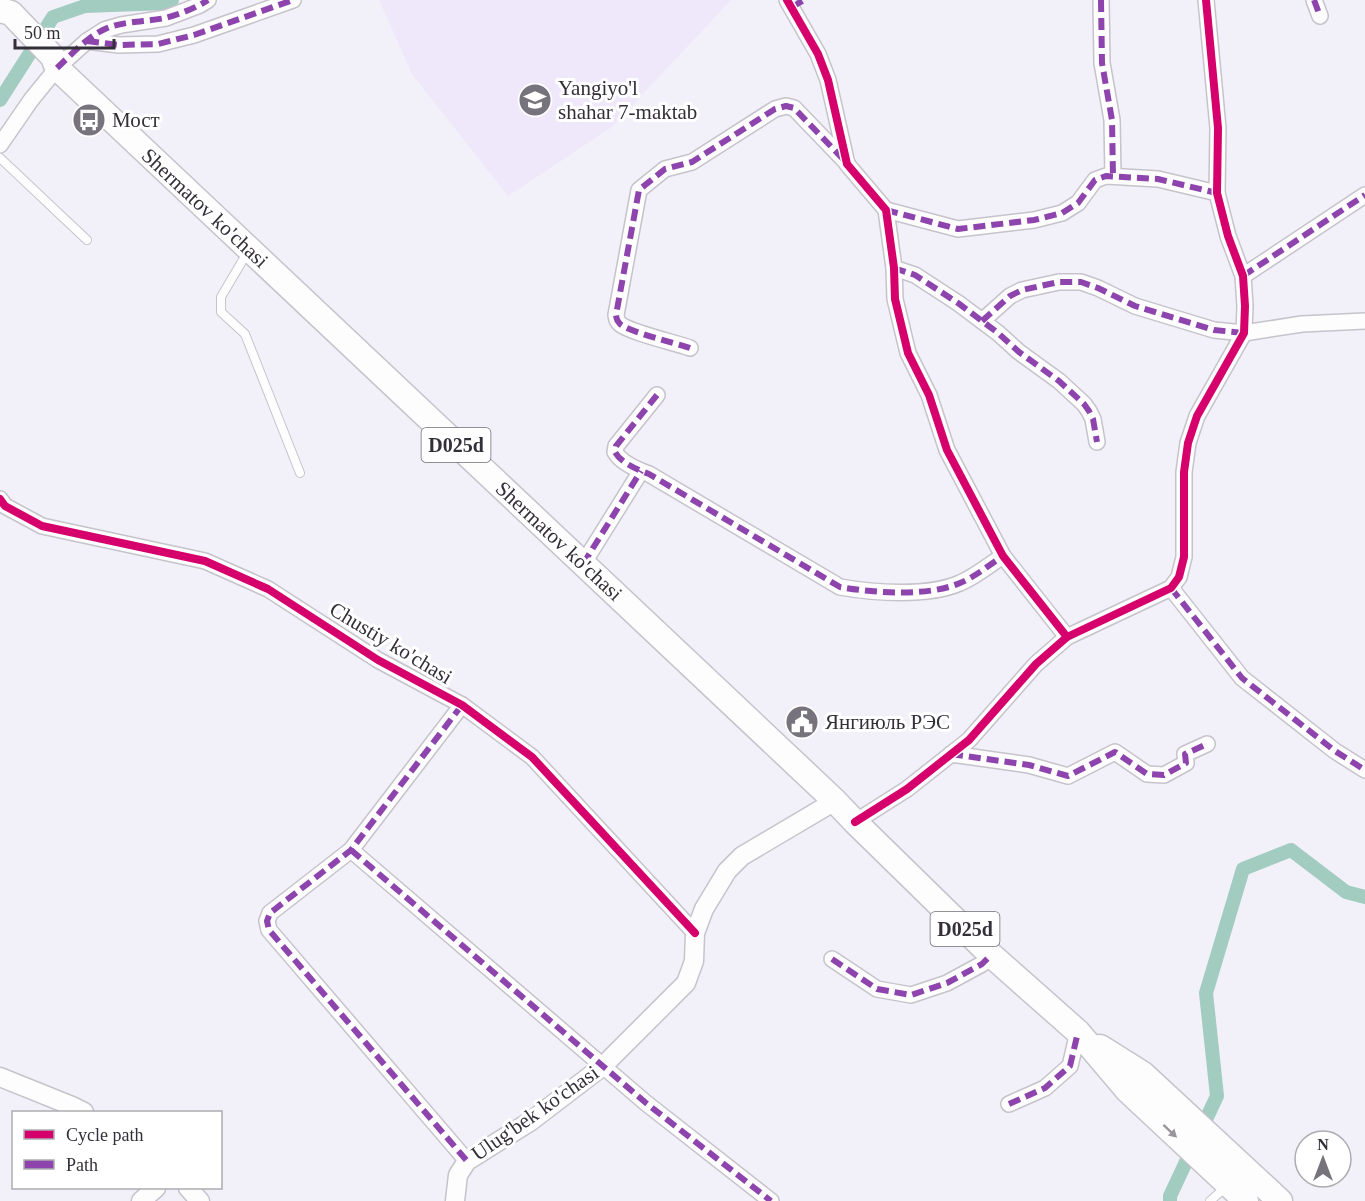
<svg xmlns="http://www.w3.org/2000/svg" width="1365" height="1201" font-family="Georgia,serif">
<style>
.built{fill:#efe8fb}
.lines{fill:none;stroke-linecap:round;stroke-linejoin:round}
.canal{stroke:#a1ccbf;stroke-width:14}
.service-casing{stroke:#c6c3cb;stroke-width:10}
.minor-casing{stroke:#c6c3cb;stroke-width:18}
.tertiary-casing{stroke:#c6c3cb;stroke-width:21}
.primary-casing{stroke:#c6c3cb;stroke-width:27}
.service{stroke:#fdfdfe;stroke-width:8}
.minor{stroke:#fdfdfe;stroke-width:15}
.tertiary{stroke:#fdfdfe;stroke-width:18}
.primary{stroke:#fdfdfe;stroke-width:24}
.quiet{stroke:#8e44ad;stroke-width:6;stroke-dasharray:12 6;stroke-linecap:butt}
.cycleway-casing{stroke:#fff;stroke-width:11}
.cycleway{stroke:#d6006c;stroke-width:8}
.oneway{fill:#98969c}
.labels{text-anchor:middle;stroke-width:6;stroke-linejoin:round;paint-order:stroke}
.shield{fill:#fff;stroke:#706d74;stroke-width:1.5}
.shield-label{font-size:20px;font-weight:bold;fill:#332f39}
.poi-label{font-size:21px;fill:#332f39;stroke:#fff;text-anchor:start}
.street-label{font-size:21px;fill:#332f39;stroke:#fff}
</style>
<rect width="100%" height="100%" fill="#f2f0f8"/>
<!-- built -->
<path class="built" d="M379,0H731L612,127L508,196L412,74Z"/>
<g class="lines">
<!-- canal -->
<g class="canal">
<path d="M0,100L53,17L85,6L166,3L172,0"/>
<path d="M1170,1201V1196L1217,1096L1206,993L1243,869L1291,850L1346,892L1365,897"/>
</g>
<defs>
<g id="service">
<path d="M0,158L87,240"/>
<path d="M247,253L221,297V312L245,334L300,473"/>
<path d="M1210,1201L1227,1186"/>
</g>
<g id="minor">
<path d="M787,0L818,54L828,80L847,164L886,210L894,268L895,299L908,353L929,395L947,450L1003,556L1067,637"/>
<path d="M1101,0L1102,63L1112,120L1113,176"/>
<path d="M1314,0L1320,16"/>
<path d="M87,41L119,45L158,44L194,35L293,0"/>
<path d="M0,145L31,100L57,68L87,41L104,30L121,25L166,18L200,5L208,0"/>
<path d="M886,210L958,229L1034,220L1062,213L1078,203L1095,180L1106,176L1158,179L1217,193"/>
<path d="M894,268L915,275L958,303L998,333L1019,352L1059,381L1084,404L1089,411L1093,419L1097,442"/>
<path d="M1243,276L1365,195"/>
<path d="M982,321L1010,296L1022,290L1059,282H1081L1098,288L1135,306L1214,330L1244,333L1302,324L1365,321"/>
<path d="M690,348C676,343 629,332 620,324C616,320 617,320 616,315L639,190L665,169L692,162L775,109L786,106L794,108L847,163"/>
<path d="M657,395L616,446L615,452C621,463 638,470 649,474L840,587C874,593 928,597 960,583C975,577 989,565 1003,556"/>
<path d="M0,499L5,506L42,526L205,561L268,589L378,660L462,705L532,757L695,933"/>
<path d="M583,564L641,471"/>
<path d="M1171,588L1242,678L1335,751L1365,770"/>
<path d="M462,705L351,850L270,913L267,921L269,930L467,1161"/>
<path d="M951,754L1029,765L1068,776L1115,752L1147,774L1164,775L1186,763L1185,754L1207,744"/>
<path d="M855,822L907,789L969,740L1036,664L1067,637L1171,588L1179,577L1184,557V472L1188,443L1197,416L1244,333L1245,306L1243,276L1228,236L1217,193L1218,128L1206,0"/>
<path d="M351,850L646,1103L771,1201"/>
<path d="M832,959L877,989L911,995L947,983L982,964L991,955"/>
<path d="M1009,1104L1045,1088L1070,1066L1078,1032"/>
</g>
<g id="tertiary">
<path d="M0,1077L72,1106L84,1112"/>
<path d="M188,1188L200,1201"/>
<path d="M141,1201L156,1188"/>
<path d="M455,1201L458,1175L467,1161L531,1121L603,1066L686,983L694,961L695,933L704,909L727,871L742,856L835,801"/>
</g>
<g id="primary">
<path d="M0,10L11,13L53,57L57,68L835,801L855,822L991,955L1078,1032L1128,1091L1246,1201"/>
<path d="M1100,1047L1143,1074L1280,1201"/>
</g>
</defs>
<!-- service casing -->
<use href="#service" class="service-casing"/>
<!-- minor casing -->
<use href="#minor" class="minor-casing"/>
<!-- tertiary casing -->
<use href="#tertiary" class="tertiary-casing"/>
<!-- primary casing -->
<use href="#primary" class="primary-casing"/>
<!-- service -->
<use href="#service" class="service"/>
<!-- minor -->
<use href="#minor" class="minor"/>
<!-- tertiary -->
<use href="#tertiary" class="tertiary"/>
<!-- primary -->
<use href="#primary" class="primary"/>
<!-- quiet -->
<g class="quiet">
<path d="M1101,0L1102,63L1112,120L1113,176"/>
<path d="M1314,0L1320,16"/>
<path d="M792,7L804,0"/>
<path d="M87,41L119,45L158,44L194,35L293,0"/>
<path d="M57,68C71,55 87,37 105,29C123,21 145,22 165,18C180,14 196,8 208,0"/>
<path d="M886,210L958,229L1034,220L1062,213L1078,203L1095,180L1106,176L1158,179L1217,193"/>
<path d="M894,268L915,275L958,303L998,333L1019,352L1059,381L1084,404L1089,411L1093,419L1097,442"/>
<path d="M1243,276L1365,195"/>
<path d="M982,321L1010,296L1022,290L1059,282H1081L1098,288L1135,306L1214,330L1244,333"/>
<path d="M690,348C676,343 629,332 620,324C616,320 617,320 616,315L639,190L665,169L692,162L775,109L786,106L794,108L845,161"/>
<path d="M657,395L616,446L615,452C621,463 638,470 649,474L840,587C874,593 928,597 960,583C975,577 989,565 1003,556"/>
<path d="M583,564L641,471"/>
<path d="M1171,588L1242,678L1335,751L1365,770"/>
<path d="M462,705L351,850L270,913L267,921L269,930L467,1161"/>
<path d="M951,754L1029,765L1068,776L1115,752L1147,774L1164,775L1186,763L1185,754L1207,744"/>
<path d="M351,850L646,1103L771,1201"/>
<path d="M832,959L877,989L911,995L947,983L982,964L991,955"/>
<path d="M1009,1104L1045,1088L1070,1066L1078,1032"/>
</g>
<defs>
<g id="cycleway">
<path d="M787,0L818,54L828,80L847,164L886,210L894,268L895,299L908,353L929,395L947,450L1003,556L1067,637"/>
<path d="M0,499L5,506L42,526L205,561L268,589L378,660L462,705L532,757L695,933"/>
<path d="M855,822L907,789L969,740L1036,664L1067,637L1171,588L1179,577L1184,557V472L1188,443L1197,416L1244,333L1245,306L1243,276L1228,236L1217,193L1218,128L1206,0"/>
</g>
</defs>
<!-- cycleway casing -->
<use href="#cycleway" class="cycleway-casing"/>
<!-- cycleway -->
<use href="#cycleway" class="cycleway"/>
</g>
<!-- one-way arrows -->
<defs><path id="oneway-solid" d="M-6-.8H1V-3.2L6.5 0L1 3.2V.8H-6Z" transform="scale(1.5)"/></defs>
<use class="oneway" href="#oneway-solid" transform="translate(1170 1131) rotate(43)"/>
<!-- icons -->
<defs>
<symbol id="school-disc" viewBox="-11 -11 22 22"><circle r="9.5" fill="#76737c" stroke="#fff"/><path d="M0-5L7-2L0 1L-7-2ZM-4 1L0 2.5L4 1V4Q0 6-4 4Z" fill="#fff"/></symbol>
<symbol id="bus-disc" viewBox="-11 -11 22 22"><circle r="9.5" fill="#76737c" stroke="#fff"/><path d="M-5-6H5V4H4V6H2V4H-2V6H-4V4H-5ZM-3.5-4V0h7V-4ZM-3.5 1.2v1.5H-2V1.2ZM2 1.2v1.5H3.5V1.2Z" fill="#fff"/></symbol>
<symbol id="civic-disc" viewBox="-11 -11 22 22"><circle r="9.5" fill="#76737c" stroke="#fff"/><path d="M-.6-6.5H3V-4.5H.6V-3L4-1V1h2V6H-6V1h2V-1L-.6-3ZM-1.2 2.5V6h2.4V2.5Z" fill="#fff"/></symbol>
</defs>
<g fill-rule="evenodd">
<use href="#school-disc" x="516" y="81" width="38" height="38"/>
<use href="#bus-disc" x="70" y="101" width="38" height="38"/>
<use href="#civic-disc" x="783" y="703" width="38" height="38"/>
</g>
<g class="labels">
<!-- shield labels -->
<g class="shield">
<rect x="421.5" y="428" width="69" height="34" rx="4.5"/>
<rect x="930.5" y="912" width="69" height="34" rx="4.5"/>
</g>
<g class="shield-label">
<text x="456" y="452">D025d</text>
<text x="965" y="936">D025d</text>
</g>
<!-- poi labels -->
<g class="poi-label">
<text x="558" y="95">Yangiyo'l<tspan x="558" dy="24">shahar 7-maktab</tspan></text>
<text x="112" y="127">Мост</text>
<text x="825" y="729">Янгиюль РЭС</text>
</g>
<!-- street labels -->
<g class="street-label">
<text transform="translate(205 208) rotate(43)" y="7">Shermatov ko'chasi</text>
<text transform="translate(559 541) rotate(43)" y="7">Shermatov ko'chasi</text>
<text transform="translate(391 643) rotate(31)" y="7">Chustiy ko'chasi</text>
<text transform="translate(535 1113) rotate(-35)" y="7">Ulug'bek ko'chasi</text>
</g>
</g>
<!-- legend -->
<rect x="12" y="1111" width="210" height="78" fill="#ffffff" stroke="#adacb0" stroke-width="1.5"/>
<rect x="24" y="1130" width="30" height="9" fill="#d6006c" stroke="#adacb0" stroke-width="1.5"/>
<text x="66" y="1141" font-size="18" fill="#332f39">Cycle path</text>
<rect x="24" y="1160" width="30" height="9" fill="#8e44ad" stroke="#adacb0" stroke-width="1.5"/>
<text x="66" y="1171" font-size="18" fill="#332f39">Path</text>
<!-- north arrow -->
<g transform="translate(1323 1159)"><circle r="28" fill="#ffffff" stroke="#adacb0" stroke-width="1.5"/>
<path d="M0-4.5L10 22L0 15L-10 22Z" fill="#76737c"/>
<text y="-9" font-size="16" font-weight="bold" text-anchor="middle" fill="#332f39">N</text>
</g>
<!-- scale -->
<path d="M15 39v9h99v-9" fill="none" stroke="#332f39" stroke-width="3"/>
<text x="24" y="39" font-size="18" fill="#332f39" stroke="#ffffff" stroke-width="4.5" paint-order="stroke">50 m</text>
</svg>
